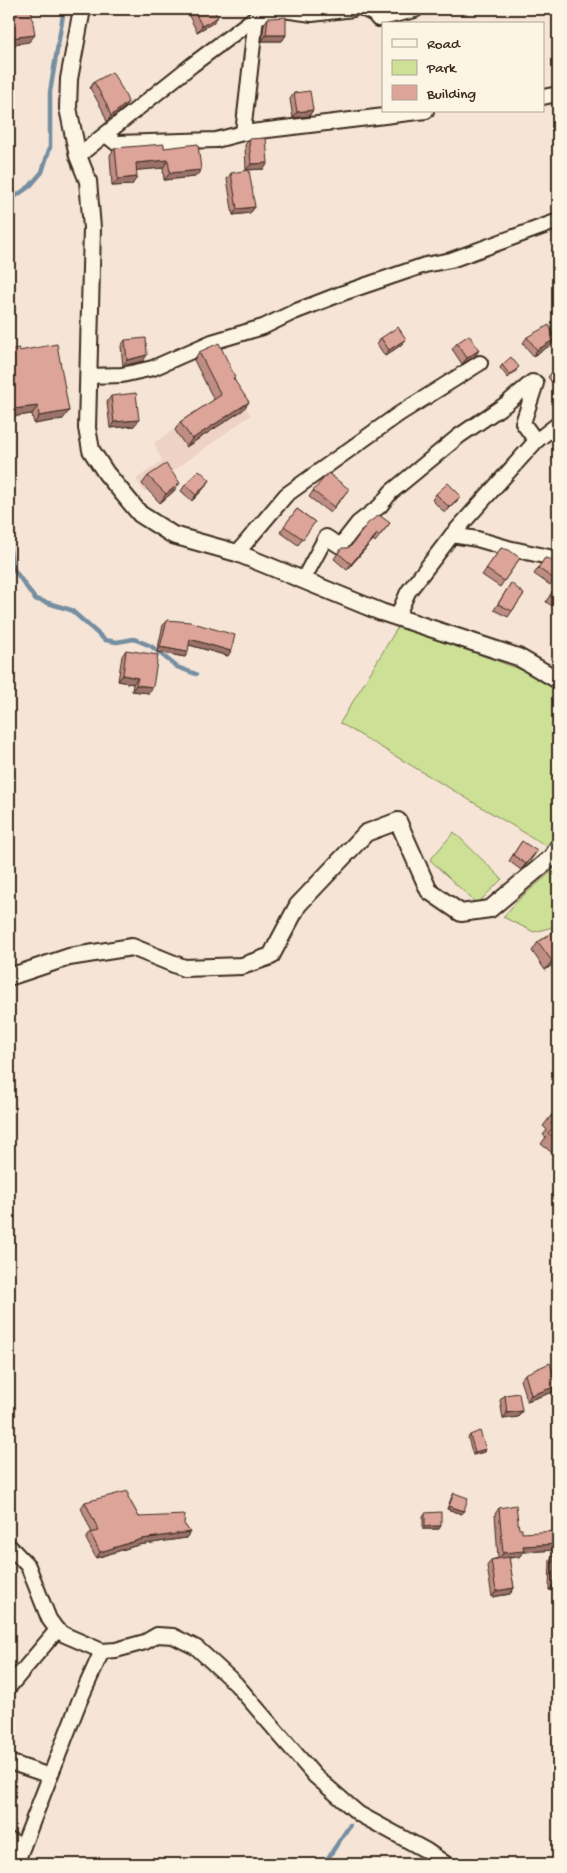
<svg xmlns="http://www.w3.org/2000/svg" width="567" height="1873" font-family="'Gochi Hand',sans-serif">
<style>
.built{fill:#eed2c4}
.green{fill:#cce196;stroke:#84865a}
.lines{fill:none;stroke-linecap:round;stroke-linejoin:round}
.stream{stroke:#758ea1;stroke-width:4.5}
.minor-casing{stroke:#3b2a1e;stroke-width:18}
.tertiary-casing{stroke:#3b2a1e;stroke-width:20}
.minor{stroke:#fcf5e5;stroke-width:14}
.tertiary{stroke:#fcf5e5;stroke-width:16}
.wall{fill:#be8d84;stroke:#3b2a1e}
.shaded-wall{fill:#9b736b;stroke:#3b2a1e}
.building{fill:#dda499;stroke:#3b2a1e}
</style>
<rect width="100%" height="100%" fill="#f6e5d6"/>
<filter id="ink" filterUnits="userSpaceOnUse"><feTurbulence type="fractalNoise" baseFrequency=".02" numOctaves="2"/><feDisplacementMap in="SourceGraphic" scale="10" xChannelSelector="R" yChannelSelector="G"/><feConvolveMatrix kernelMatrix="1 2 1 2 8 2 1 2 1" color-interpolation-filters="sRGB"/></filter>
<g filter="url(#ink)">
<!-- built -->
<path class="built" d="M234,389L251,415L144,492L136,479L162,461L154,443Z"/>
<!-- green -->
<g class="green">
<path d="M399,625L552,681L558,685V834L550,848L340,723Z"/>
<path d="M454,832L502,879L477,904L430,860Z"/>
<path d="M558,861V920L553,927L534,932L503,917L519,899L549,874Z"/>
</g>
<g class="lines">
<!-- stream -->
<g class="stream">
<path d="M86,9L98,12L99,9"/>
<path d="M9,201L30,186L42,172L50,147V92L64,9"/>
<path d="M9,544L13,568L35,599L71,610L105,640L117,642L134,639L151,646L177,667L196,674"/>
<path d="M324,1864L350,1825"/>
</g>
<defs>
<g id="minor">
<path d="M364,9L374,14L378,19L415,10"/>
<path d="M543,97L558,94"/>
<path d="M243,133L256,17"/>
<path d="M106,135L116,143L216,140L243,133L426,111"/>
<path d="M78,156L192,65L256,17L283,10L312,14L353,9"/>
<path d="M88,376L122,375L153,368L212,342L263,327L294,312L343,293L425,265L451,260L558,221"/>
<path d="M452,535L477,539L508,548L558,559"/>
<path d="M237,553L286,495L399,414L480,363"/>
<path d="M303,580L326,537L340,546L358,523L380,506L391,492L459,436L506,404L532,382L536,383L523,423L536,441"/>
<path d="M397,617L408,592L452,535L536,441L558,424"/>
<path d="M9,1546L28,1566L49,1619L57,1630L65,1635L102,1651L116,1650L145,1642L157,1635L173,1636L197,1648L236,1684L315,1776L359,1814L427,1851L446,1864"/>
<path d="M9,1687L57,1630"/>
<path d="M9,1762L50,1776"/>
<path d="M9,1840L23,1846"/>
<path d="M16,1864L79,1702L102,1651"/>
</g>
<g id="tertiary">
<path d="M82,9L69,79L68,108L78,156L88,181L92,228L87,428L91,450L106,473L140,514L173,535L237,553L381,612L518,657L558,680"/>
<path d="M9,977L69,957L132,947L184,968L242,966L271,956L298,905L366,833L398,821L429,891L461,913L490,909L552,857L558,847"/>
</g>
</defs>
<!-- minor casing -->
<use href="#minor" class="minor-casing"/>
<!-- tertiary casing -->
<use href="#tertiary" class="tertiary-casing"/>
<!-- minor -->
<use href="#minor" class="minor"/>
<!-- tertiary -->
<use href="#tertiary" class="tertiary"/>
</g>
<!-- wall -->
<g class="wall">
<path d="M187,9H213V23L197,32L186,10Z"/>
<path d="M268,18L286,35L282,41H262L264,24Z"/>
<path d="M94,82L124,108L107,122L102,109L90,88Z"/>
<path d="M294,93L313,110L309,116L293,118L290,99Z"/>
<path d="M249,139L264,169L246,170L245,145Z"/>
<path d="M115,148H164L201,170L195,177L164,180L163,168L136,170L132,185L112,186L110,155Z"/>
<path d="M231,173L255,207L250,213L233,215L227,179Z"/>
<path d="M527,337L555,339L551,345L533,356L523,343Z"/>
<path d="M381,338L406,339L401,345L385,356L377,344Z"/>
<path d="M125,340L143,361L123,366L121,346Z"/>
<path d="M457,343L479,350L475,356L462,364L452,349Z"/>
<path d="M9,350L19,351L63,419L34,424L32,414L9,417Z"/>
<path d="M199,352L234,378L243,410L186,447L175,430L180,422L214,400L194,360Z"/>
<path d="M502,365L517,370L508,378L500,368Z"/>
<path d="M558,366V386L556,388L548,377L553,371Z"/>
<path d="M111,396L134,426L110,428L107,402Z"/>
<path d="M148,476L174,491L160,503L142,484Z"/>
<path d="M185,485L206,486L192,501L181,491Z"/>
<path d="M349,489L330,513L309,497L313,491Z"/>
<path d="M436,494L461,496L456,502L445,513L432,500Z"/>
<path d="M297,509L315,522L298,545L280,532Z"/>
<path d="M390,523L375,542L373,540L347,570L334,559L338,553L347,548Z"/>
<path d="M501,548L520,558L500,587L482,575Z"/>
<path d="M545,558L558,573L550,585L534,574Z"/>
<path d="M558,582V607L557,609L546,602Z"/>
<path d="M511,583L524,594L508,617L494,610Z"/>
<path d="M167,620L228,656L189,645L185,657L157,652L163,625Z"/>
<path d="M558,638V646L555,643Z"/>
<path d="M126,650L149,693L132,691L133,684L118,681L122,656Z"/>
<path d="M522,841L533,857L521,870L509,861Z"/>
<path d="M538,942L558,961L545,970L532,951Z"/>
<path d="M558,1107V1153L556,1156L541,1144L546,1137L543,1135L547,1130L543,1126Z"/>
<path d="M525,1374L557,1386L553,1392L527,1401L520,1380Z"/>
<path d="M505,1395L522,1411L518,1417L503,1419L500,1400Z"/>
<path d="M470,1435L486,1449L484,1452L473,1455L468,1438Z"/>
<path d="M454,1493L462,1514L447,1509L452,1496Z"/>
<path d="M128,1497L139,1517L184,1524L190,1532L186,1538L138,1545L96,1558L86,1539L90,1533H92L81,1508L85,1502Z"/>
<path d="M499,1508L522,1533L557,1550L523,1552L519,1557L509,1558L514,1588L510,1594L492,1597L487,1566L491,1560L498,1558L495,1514Z"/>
<path d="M425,1513L439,1529H423V1516Z"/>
<path d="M554,1554H558V1590H549L550,1560Z"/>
</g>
<!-- shaded-wall -->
<g class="shaded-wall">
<path d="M218,17L213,23L197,32L202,26Z"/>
<path d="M35,35L29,42L9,45V40L10,38Z"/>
<path d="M266,35H286L282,41H262Z"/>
<path d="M128,102L124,108L107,122L111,116Z"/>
<path d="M313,110L309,116L293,118L297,112Z"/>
<path d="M168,160L163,168L130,171L136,163Z"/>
<path d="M268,163L264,169L246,170L251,164Z"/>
<path d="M201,170L195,177L164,180L170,173Z"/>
<path d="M137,177L132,185L112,186L118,179Z"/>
<path d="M255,207L250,213L233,215L237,209Z"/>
<path d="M406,339L401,345L385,356L389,350Z"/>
<path d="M555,339L551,345L533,356L537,350Z"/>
<path d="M479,350L475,356L462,364L467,358Z"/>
<path d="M147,355L143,361L123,366L127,360Z"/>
<path d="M249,402L243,410L186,447L192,439Z"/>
<path d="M38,406L32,414L9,417V415L13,409Z"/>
<path d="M69,411L63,419L34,424L39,416Z"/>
<path d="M139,420L134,426L110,428L114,422Z"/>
<path d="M210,480L206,486L192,501L196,495Z"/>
<path d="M180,483L174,491L160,503L166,494Z"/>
<path d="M461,496L456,502L445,513L449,507Z"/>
<path d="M377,534L373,540L347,570L351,564Z"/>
<path d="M190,639L231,651L228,656L186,644Z"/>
<path d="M160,647L188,652L185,657L157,652Z"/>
<path d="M123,675L138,678L133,684L118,681Z"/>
<path d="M136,685L153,687L149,693L132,691Z"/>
<path d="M537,851L533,857L521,870L526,864Z"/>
<path d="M558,956V961L545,970L552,961Z"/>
<path d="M557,1386L553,1392L527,1401L531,1395Z"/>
<path d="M522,1411L518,1417L503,1419L507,1413Z"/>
<path d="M486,1449L484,1452L473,1455L475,1452Z"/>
<path d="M449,1506L464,1511L462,1514L447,1509Z"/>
<path d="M425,1526H441L439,1529H423Z"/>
<path d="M190,1532L186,1538L138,1545L96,1558L100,1552L142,1539Z"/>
<path d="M558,1544V1547L557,1550L523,1552L519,1557L499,1559L503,1553L523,1546Z"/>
<path d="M554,1584H558V1590H549Z"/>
<path d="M514,1588L510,1594L492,1597L496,1591Z"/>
</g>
<!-- building -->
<g class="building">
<path d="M9,9H31L35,35L10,38L11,41L9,42Z"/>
<path d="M193,9H213L218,17L202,26Z"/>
<path d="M286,17V35H266L268,18Z"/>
<path d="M112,72L124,92L128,102L111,116L106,103L94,82Z"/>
<path d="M310,91L313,110L297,112L294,93Z"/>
<path d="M266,138L268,163L251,164L249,139Z"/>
<path d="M164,144V148L198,144L201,170L170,173L168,160L136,163L137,177L118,179L115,148Z"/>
<path d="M249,170L255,207L237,209L231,173Z"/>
<path d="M549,325L555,339L537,350L527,337Z"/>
<path d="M398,327L406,339L389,350L381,338Z"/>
<path d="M469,335L479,350L467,358L457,343Z"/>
<path d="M146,338L147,355L127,360L125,340Z"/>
<path d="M219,343L235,377L233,378L249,402L192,439L180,422L221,395L199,352Z"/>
<path d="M57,344L69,411L39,416L38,406L13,409L9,383V350L19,348V351Z"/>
<path d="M511,357L519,367L510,375L502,365Z"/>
<path d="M558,366V379L553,371Z"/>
<path d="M136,393L139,420L114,422L111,396Z"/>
<path d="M166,464L180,483L166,494L148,476Z"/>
<path d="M199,470L210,480L196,495L185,485Z"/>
<path d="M328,473L349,489L334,507L313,491Z"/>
<path d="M448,483L461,496L449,507L436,494Z"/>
<path d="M297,509L315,522L303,539L284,526Z"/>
<path d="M379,515L390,523L379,536L377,534L351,564L338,553L342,548H347L351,546L368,523Z"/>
<path d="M501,548L509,550L520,558L504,581L486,569Z"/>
<path d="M545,558L558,561V573L554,579L538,568Z"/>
<path d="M511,583L524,594L512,611L498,604Z"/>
<path d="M558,583V601L550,596Z"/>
<path d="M167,620L190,622L235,635L231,651L190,639L188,652L160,647Z"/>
<path d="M126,650L158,655L153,687L136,685L138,678L123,675Z"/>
<path d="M522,841L537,851L526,864L513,855Z"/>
<path d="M558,928V956L552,961L538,942Z"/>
<path d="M558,1107V1141L548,1133L554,1127L551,1124L555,1119L551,1116Z"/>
<path d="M550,1363L557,1386L531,1395L525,1374Z"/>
<path d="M519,1393L522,1411L507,1413L505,1395Z"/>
<path d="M480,1431L486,1449L475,1452L470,1435Z"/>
<path d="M128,1491V1497L139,1517L185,1515L184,1524L190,1532L142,1539L100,1552L90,1533L99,1531L85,1502Z"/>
<path d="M454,1493L468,1498L464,1511L449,1506Z"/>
<path d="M516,1505L519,1529H522V1533L558,1531V1544L523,1546L524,1551L503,1553L499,1508Z"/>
<path d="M441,1512V1526H425V1513Z"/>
<rect x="554" y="1554" width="4" height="30"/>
<path d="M509,1557L514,1588L496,1591L491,1560Z"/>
</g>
</g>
<!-- margin -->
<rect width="567" height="1873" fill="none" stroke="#fcf5e5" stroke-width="30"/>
<rect x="15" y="15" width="537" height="1843" fill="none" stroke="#3b2a1e" stroke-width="2" filter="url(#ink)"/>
<!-- legend -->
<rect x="382" y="22" width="162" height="90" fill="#fcf5e5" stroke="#afa495"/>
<rect x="392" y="39" width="25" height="8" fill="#fcf5e5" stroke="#afa495"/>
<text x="427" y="48" font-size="15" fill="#3b2a1e">Road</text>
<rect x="392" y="60" width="25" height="15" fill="#cce196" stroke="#afa495"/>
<text x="427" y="72" font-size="15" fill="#3b2a1e">Park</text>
<rect x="392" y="85" width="25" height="15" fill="#dda499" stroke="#afa495"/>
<text x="427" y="98" font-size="15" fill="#3b2a1e">Building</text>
</svg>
